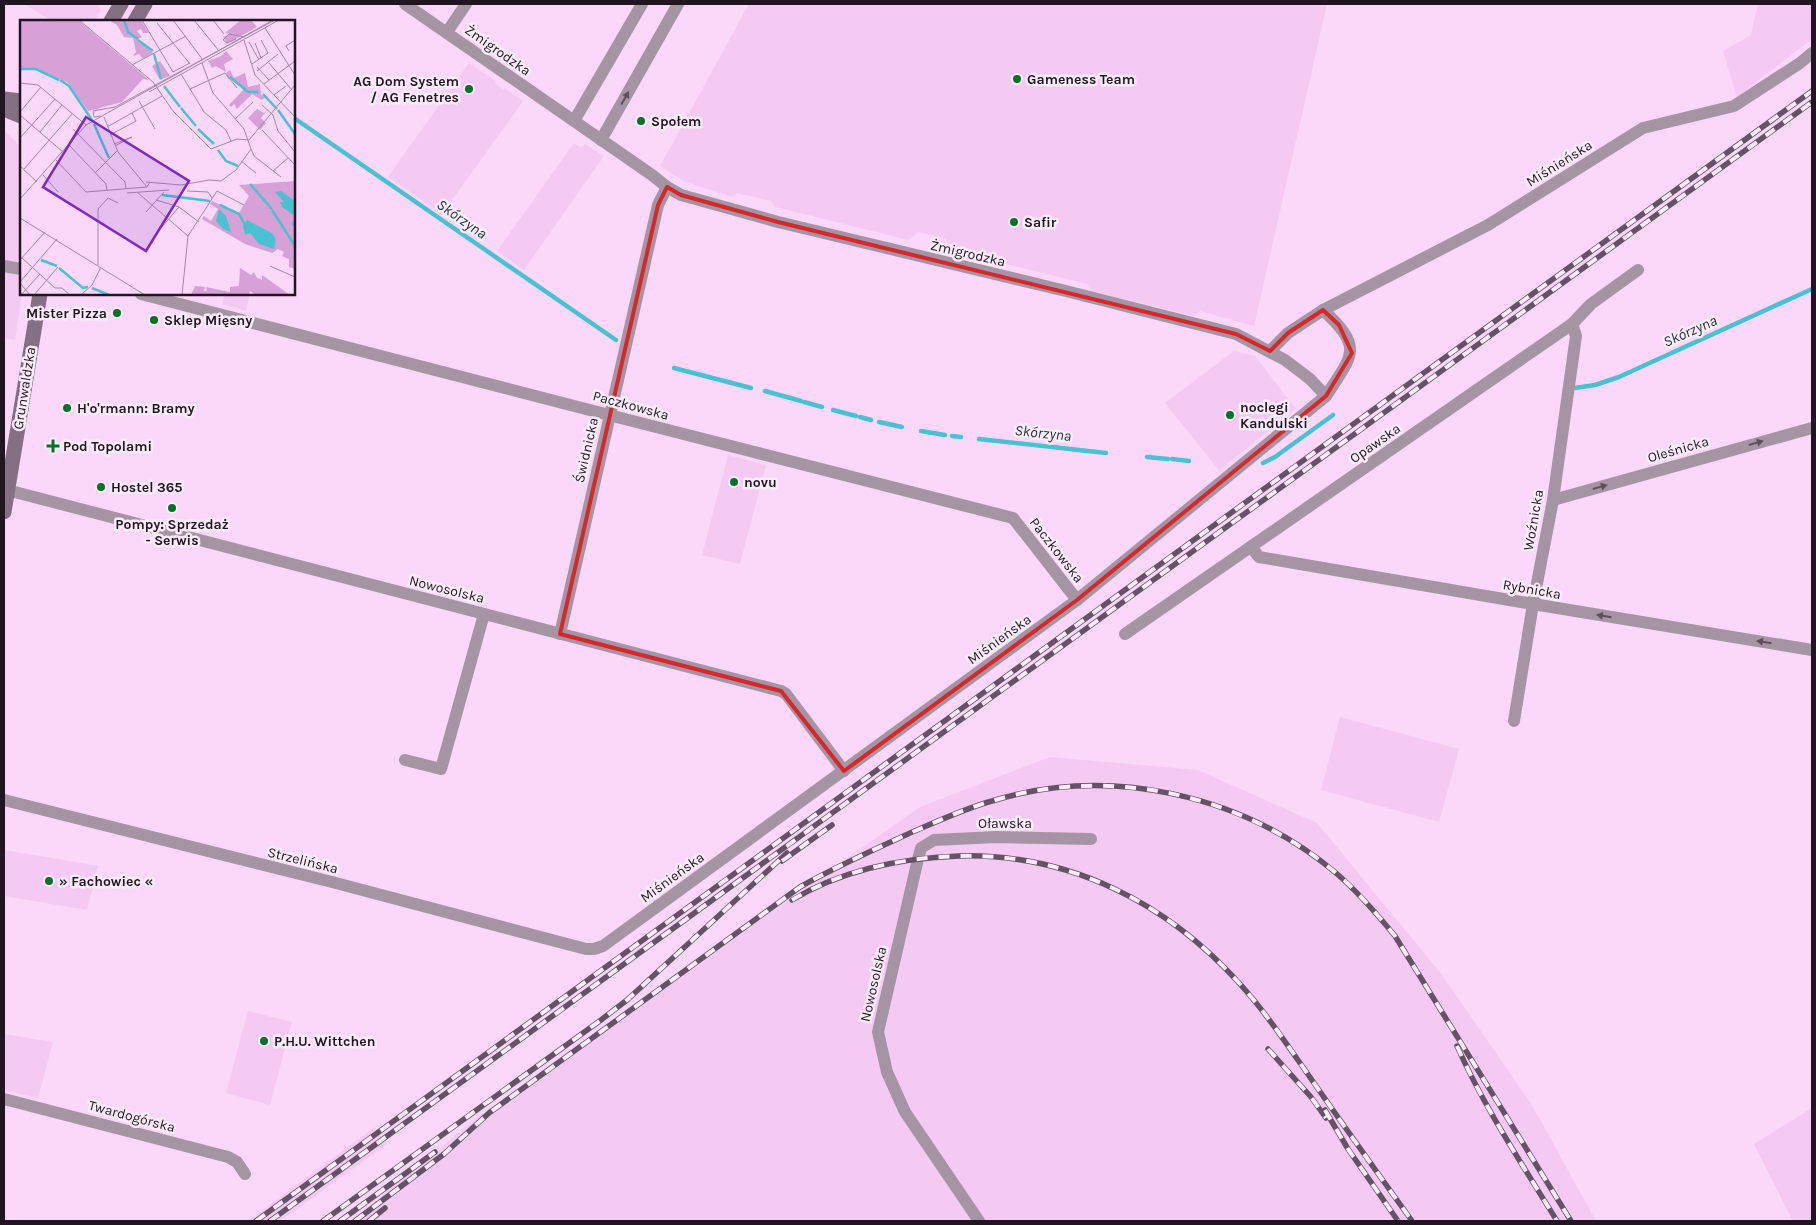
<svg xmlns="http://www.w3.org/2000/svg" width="1816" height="1225" font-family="Karla,sans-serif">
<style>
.built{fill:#f4caf3}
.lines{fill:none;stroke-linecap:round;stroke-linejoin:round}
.stream{stroke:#48c2d1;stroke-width:4.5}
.street{stroke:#a595a4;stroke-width:12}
.secondary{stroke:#856f85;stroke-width:15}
.rail-casing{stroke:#665266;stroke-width:5.5}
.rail{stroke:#fbecfb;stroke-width:4;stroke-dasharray:11;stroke-linecap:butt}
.oneway{fill:#5d4f5c}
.marked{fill:none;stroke:#d62828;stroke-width:4;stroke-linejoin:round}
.poi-dot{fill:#027326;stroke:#fbecfb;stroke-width:2}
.labels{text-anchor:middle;stroke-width:5;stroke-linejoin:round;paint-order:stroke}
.street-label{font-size:14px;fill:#221522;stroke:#fbecfb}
.poi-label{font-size:14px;font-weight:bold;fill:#221522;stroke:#fbecfb;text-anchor:start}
.water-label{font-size:15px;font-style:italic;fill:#183336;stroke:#fbecfb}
.inset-river{fill:none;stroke:#48c2d1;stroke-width:2.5}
.inset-road{fill:none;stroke:#a489a4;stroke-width:1}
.view{fill:#7b2cbf;fill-opacity:0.15;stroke:#7b2cbf;stroke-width:2.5}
.inset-edge{fill:none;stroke:#221522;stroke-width:2.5}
</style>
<rect width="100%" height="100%" fill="#fbd7fa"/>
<!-- built -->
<g class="built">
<path d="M24,4H98L101,10L94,21H52Z"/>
<path d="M749,4H1327L1254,326L1200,311L1194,316L1091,291L1087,284L945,249L947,239L918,232L909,240L775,207L772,201L737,193L733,197L685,182L660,166Z"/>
<path d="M1758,4H1812V39L1737,97L1723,51L1751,35Z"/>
<path d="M469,63L496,81L495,84L503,89L505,88L523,101L442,214L388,177Z"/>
<path d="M4,130L21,147L20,218L21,221V264L4,262Z"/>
<path d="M574,143L581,148L585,144L604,156L524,270L497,251Z"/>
<path d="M4,271L21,274L22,294L15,340L4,338Z"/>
<path d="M225,294H250L246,311L222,304Z"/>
<path d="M1234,351L1255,356L1296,409L1219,470L1165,403Z"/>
<path d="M728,455L766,465L740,564L702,555Z"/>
<path d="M1340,717L1459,749L1439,822L1321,790Z"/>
<path d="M1050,757L1198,770L1317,823L1442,975L1532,1105L1596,1221H351L477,1118L920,807Z"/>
<path d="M4,850L98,866L87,910L4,896Z"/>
<path d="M248,1011L292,1022L270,1105L226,1093Z"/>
<path d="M4,1034L53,1042L38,1098L4,1090Z"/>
<path d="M1812,1108V1221H1793L1754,1144Z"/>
<path d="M375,1127L387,1144L280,1221H248Z"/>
</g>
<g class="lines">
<!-- stream -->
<g class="stream">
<path d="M294,118L616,340"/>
<path d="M674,368L751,388"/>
<path d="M1575,388L1595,385L1619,377L1812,289"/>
<path d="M765,391L801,401"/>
<path d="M804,402L822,407"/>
<path d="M833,410L856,416"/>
<path d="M860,417L871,420"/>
<path d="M879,422L902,427"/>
<path d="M921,431L945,435"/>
<path d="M952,436L961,437"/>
<path d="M979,439L1106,453"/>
<path d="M1147,457L1168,459"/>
<path d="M1172,459L1189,461"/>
<path d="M1263,463L1275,457L1333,415"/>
</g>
<!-- street -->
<g class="street">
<path d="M405,4L652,175L667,187L681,195L778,222L1066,291L1236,334L1285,360L1310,379L1326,396"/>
<path d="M447,32L466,4"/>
<path d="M574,121L642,4"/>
<path d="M601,140L678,4"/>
<path d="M4,266L21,269"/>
<path d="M141,294L609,415L1013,518L1077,600"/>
<path d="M1270,351L1288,333L1323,310L1488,225L1643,128L1734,106L1800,63L1812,53"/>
<path d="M7,490L781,691L786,694L844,771"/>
<path d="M1553,500L1812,428"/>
<path d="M1252,548L1259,557L1533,604L1812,650"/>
<path d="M560,634L658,205L667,187"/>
<path d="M1125,634L1572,324L1591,304L1638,270"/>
<path d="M1514,721L1533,604L1553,500L1576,336L1572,324"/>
<path d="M405,760L441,769L484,614"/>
<path d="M4,800L332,882L586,949H594L603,946L1077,600L1326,396C1353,354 1364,348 1323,310"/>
<path d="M4,1099L228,1157L237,1162L245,1174"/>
<path d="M979,1221L905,1112L887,1072L878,1032L918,859L921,848L934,840L996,837L1091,839"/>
</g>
<!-- secondary -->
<g class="secondary">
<path d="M111,21L121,4"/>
<path d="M135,21L145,4"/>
<path d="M4,99L21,101"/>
<path d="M4,109L21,116"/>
<path d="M4,512L40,294"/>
</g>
<defs>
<g id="rail">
<path d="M782,861L832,825"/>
<path d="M792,900C842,870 901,858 959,856C1070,853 1167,903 1240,984C1268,1015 1290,1049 1314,1083C1346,1129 1379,1175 1412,1221"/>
<path d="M1457,1046C1484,1107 1522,1164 1557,1221"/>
<path d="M1268,1049L1311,1097L1326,1118"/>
<path d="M1325,1110L1348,1149L1398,1221"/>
<path d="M256,1221L1812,91"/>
<path d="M270,1221L1812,102"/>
<path d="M323,1221L601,1020L627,1000L787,853"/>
<path d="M340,1221L435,1152"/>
<path d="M355,1221L444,1154L489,1113L800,887C835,867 871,851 908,834C936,822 963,809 992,801C1109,765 1242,794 1336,873C1358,892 1377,914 1395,936L1571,1221"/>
<path d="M369,1221L385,1208"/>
</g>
</defs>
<!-- rail casing -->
<use href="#rail" class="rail-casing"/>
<!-- rail -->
<use href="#rail" class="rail"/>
</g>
<!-- one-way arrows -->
<defs><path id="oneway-solid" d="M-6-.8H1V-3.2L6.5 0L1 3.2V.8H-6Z" transform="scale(1.25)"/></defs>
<g class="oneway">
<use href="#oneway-solid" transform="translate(625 98) rotate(-60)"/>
<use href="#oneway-solid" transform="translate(1756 443) rotate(-16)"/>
<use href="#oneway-solid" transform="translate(1600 487) rotate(-16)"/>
<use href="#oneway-solid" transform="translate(1604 616) rotate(-171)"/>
<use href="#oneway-solid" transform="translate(1764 642) rotate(-171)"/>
</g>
<!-- marked area -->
<path class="marked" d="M667,187L681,195L778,222L1236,334L1270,351L1288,333L1323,310L1339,325L1352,353L1326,396L1077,600L844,771L781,691L560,634L658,205Z"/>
<!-- markers -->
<g class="poi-dot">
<circle cx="1017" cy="79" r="5"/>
<circle cx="469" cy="89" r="5"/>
<circle cx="641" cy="121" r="5"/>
<circle cx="1014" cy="222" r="5"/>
<circle cx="117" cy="313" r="5"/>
<circle cx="154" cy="320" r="5"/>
<circle cx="67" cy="408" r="5"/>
<circle cx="1230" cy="415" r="5"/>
<path d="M50.5 438.5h5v5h5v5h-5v5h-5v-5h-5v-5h5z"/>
<circle cx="734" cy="482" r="5"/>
<circle cx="101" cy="487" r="5"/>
<circle cx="172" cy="508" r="5"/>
<circle cx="49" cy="881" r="5"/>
<circle cx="264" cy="1041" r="5"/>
</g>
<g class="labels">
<!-- street labels -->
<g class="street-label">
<text transform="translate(498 50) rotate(35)" y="5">Żmigrodzka</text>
<text transform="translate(1559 163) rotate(-32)" y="5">Miśnieńska</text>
<text transform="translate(968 253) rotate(13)" y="5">Żmigrodzka</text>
<text transform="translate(24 388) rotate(-81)" y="5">Grunwaldzka</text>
<text transform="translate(631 405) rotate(15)" y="5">Paczkowska</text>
<text transform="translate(1375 443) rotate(-35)" y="5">Opawska</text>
<text transform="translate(1678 449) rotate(-16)" y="5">Oleśnicka</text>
<text transform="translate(586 450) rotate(-77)" y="5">Świdnicka</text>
<text transform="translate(1533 520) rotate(-80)" y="5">Woźnicka</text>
<text transform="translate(1057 550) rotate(52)" y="5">Paczkowska</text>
<text transform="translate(447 589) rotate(14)" y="5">Nowosolska</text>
<text transform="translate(1532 589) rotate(10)" y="5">Rybnicka</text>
<text transform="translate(999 639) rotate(-36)" y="5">Miśnieńska</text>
<text x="1005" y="828">Oławska</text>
<text transform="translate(303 860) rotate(14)" y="5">Strzelińska</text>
<text transform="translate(672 877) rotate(-36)" y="5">Miśnieńska</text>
<text transform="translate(873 984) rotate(-77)" y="5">Nowosolska</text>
<text transform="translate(132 1116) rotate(15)" y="5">Twardogórska</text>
</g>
<!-- poi labels -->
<g class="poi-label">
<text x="1027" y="84">Gameness Team</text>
<text x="459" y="86" text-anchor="end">AG Dom System<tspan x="459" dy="16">/ AG Fenetres</tspan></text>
<text x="651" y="126">Społem</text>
<text x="1024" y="227">Safir</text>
<text x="107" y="318" text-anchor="end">Mister Pizza</text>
<text x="164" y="325">Sklep Mięsny</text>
<text x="1240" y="412">noclegi<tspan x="1240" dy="16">Kandulski</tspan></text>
<text x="77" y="413">H'o'rmann: Bramy</text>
<text x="63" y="451">Pod Topolami</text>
<text x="744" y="487">novu</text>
<text x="111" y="492">Hostel 365</text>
<text x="172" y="529" text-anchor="middle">Pompy: Sprzedaż<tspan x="172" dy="16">- Serwis</tspan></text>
<text x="59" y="886">» Fachowiec «</text>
<text x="274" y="1046">P.H.U. Wittchen</text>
</g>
<!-- water labels -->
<g class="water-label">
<text transform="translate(462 219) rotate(35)" y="5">Skórzyna</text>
<text transform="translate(1690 331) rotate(-24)" y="5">Skórzyna</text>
<text transform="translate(1043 433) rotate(6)" y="5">Skórzyna</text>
</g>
</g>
<!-- overview -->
<g transform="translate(20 20)">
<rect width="275" height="275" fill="#fbd7fa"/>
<path d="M0,0H58L129,60L123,59L102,82L79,88L73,95L77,89L68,91L48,63L16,48H0ZM89,0H121L129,13H123L121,9L117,11L122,17L118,19L133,33L123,39L119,34L113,36L116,32L113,18L104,17L97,5ZM221,0H231L237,7L205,25L207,23L203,17L210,14L205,13ZM206,31L213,39L204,44L206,52L196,46L192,48L188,41L201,36ZM140,41L150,56L170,45L152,55L140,60L132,46ZM210,50L214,58L225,53L228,67L240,64L241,75L246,77L242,80L232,74L217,89L214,84L211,87L209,85L225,68L213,59H208L206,53ZM237,89L244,93L248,89L241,98L246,103L240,110L228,98ZM275,161V249L269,247V239L262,236L264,232L258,229L252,233L225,224L182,199L184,196L191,201L198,189L190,184L192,181L219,193L229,176L219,165ZM220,248L231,255L237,249L234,252L237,258L242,260V255L270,275H236L230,271L229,275H171L175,266L185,267L184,271H187L186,267L210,272V267L219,266Z" fill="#d7a1d7"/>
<path d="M261,171L275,181V209L272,204L275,196L262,187L260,182H264L255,172ZM199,189L206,196L211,212L203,209L196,201ZM227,200L252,213L256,220L254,229L239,224L230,213L225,215L223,206Z" fill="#48c2d1"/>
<path class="inset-river" d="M104,0L108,12L118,19M118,20L133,31M134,34L141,59M0,49H16L39,60M210,57L228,72H238M40,60L49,66L72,100M144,66L160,87M243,74L257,89M161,88L176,106M258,90L275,114M74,104L89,138M178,109L194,124M198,130L206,141L218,146M230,164L252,189M142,175L190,181M200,185L219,194L225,205M252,190L275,226M21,240L37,246M39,248L63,268L68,267M72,268L89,275"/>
<path class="inset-road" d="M59,0L133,62L153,91L191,129L217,119L229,120M122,0L153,52L170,43M153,0L183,40M174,0L199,31M193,0L204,14M137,3L170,44M245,8L275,55M216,19L207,23L203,20L209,14L225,17M224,20L235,55L275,97M229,22L239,40M235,23L241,38M269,31L266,26L275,20M249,43L272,70M232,44L248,33L241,20M112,45L166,16M237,47L249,60M237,51L258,34M161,54L184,92L206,110L211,121M0,63L18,65L66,105M244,64L275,41M170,69L205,53L217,68M129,72L259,0M254,75L266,66M119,81L135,109M242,85L253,95L258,111L275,132M0,92L21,67M0,95L43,132M81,96L74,97L73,91L95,87L255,0M84,97L98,132L127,167M215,99L233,82M87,107L142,76M53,109L105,162L106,169M242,110L275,145M20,112L42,85M90,115L116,101L112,93M0,118L35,79M229,120L275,65M94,124L112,117L95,126M49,125L86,164L87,171M231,129L234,136L261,157M36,140L66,172L127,167L130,162M221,141L236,153M0,146L17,162M4,149L52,94M253,151L268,138M75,153L97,131M23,155L38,172M126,162L161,165L189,160L201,161L216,150L231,129L224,109L193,73L182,43M167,171L188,172L192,178M107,173L149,170M118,173L168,216M0,179L66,105L253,0M136,180L159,187L179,202M126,192L144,172M0,198L125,275M141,208L159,187M2,238L35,268H42L50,275M0,240L25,212M78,245V189L88,178L98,183M250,246L275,257M0,262L37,219M0,263L10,275M1,275L20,254M14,275L38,247M61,275L72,265L81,247M162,275L168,216L197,171L224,185"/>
<path class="view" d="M66,97L169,161L126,231L23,167Z"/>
<rect width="275" height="275" class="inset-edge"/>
</g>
<!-- border -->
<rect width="1816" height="1225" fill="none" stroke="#221522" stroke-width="10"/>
</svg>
